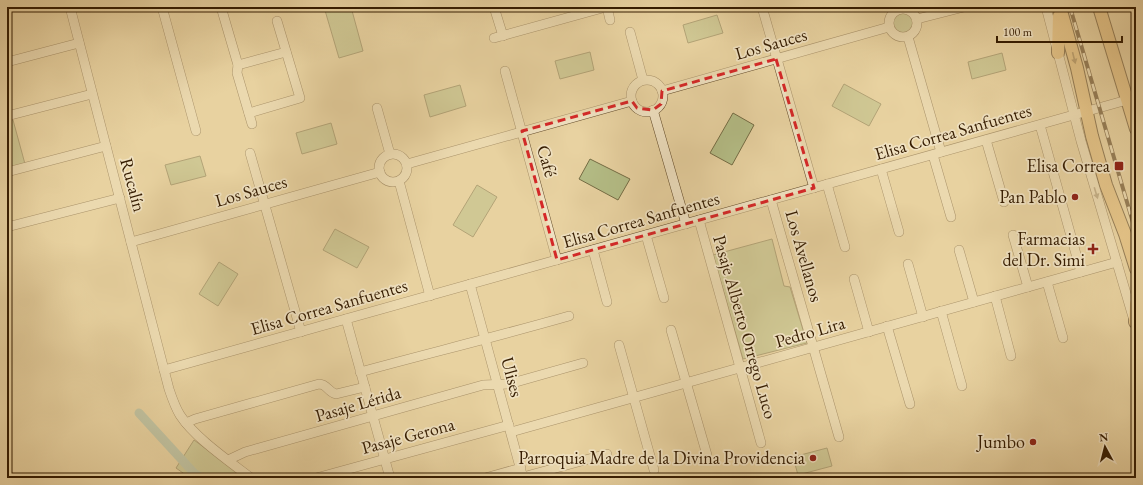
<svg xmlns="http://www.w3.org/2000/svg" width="1143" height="485" font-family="'EB Garamond',serif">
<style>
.green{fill:#b4bd86;stroke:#746c44}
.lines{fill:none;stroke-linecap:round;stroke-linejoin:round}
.canal{stroke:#97b7a7;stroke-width:9}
.minor-casing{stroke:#624a29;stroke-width:10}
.major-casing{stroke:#351c01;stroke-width:14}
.minor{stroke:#f0e2c2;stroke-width:9}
.major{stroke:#e4b970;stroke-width:12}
.rail-casing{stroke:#351c01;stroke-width:4}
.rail{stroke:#f0e2c2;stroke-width:2.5;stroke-dasharray:8;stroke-linecap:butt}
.oneway{fill:#8c6a38}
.oneway2{fill:#9c896b}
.marked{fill:none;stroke:#d62828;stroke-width:3;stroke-dasharray:8 5;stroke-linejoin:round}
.poi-dot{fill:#8f2418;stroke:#f0e2c2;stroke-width:1.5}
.labels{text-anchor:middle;stroke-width:3.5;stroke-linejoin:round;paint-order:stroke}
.street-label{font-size:18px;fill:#351c01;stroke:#f0e2c2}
.poi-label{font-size:18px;fill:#351c01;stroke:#f0e2c2;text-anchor:end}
</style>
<rect width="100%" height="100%" fill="#e8d2a1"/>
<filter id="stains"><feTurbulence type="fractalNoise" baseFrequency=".005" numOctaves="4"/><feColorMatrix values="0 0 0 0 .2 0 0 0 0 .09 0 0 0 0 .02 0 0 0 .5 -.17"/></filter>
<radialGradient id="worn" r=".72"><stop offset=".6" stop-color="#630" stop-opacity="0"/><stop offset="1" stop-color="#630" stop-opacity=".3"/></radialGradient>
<!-- green -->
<g class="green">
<path d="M324,7H351L363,51L339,58Z"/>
<circle cx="903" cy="23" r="12"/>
<path d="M717,15L723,33L688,43L683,25Z"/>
<path d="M590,52L594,70L560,79L555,61Z"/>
<path d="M1002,53L1006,70L972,79L968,62Z"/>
<path d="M844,84L881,104L869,126L832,106Z"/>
<path d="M460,85L466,106L430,117L424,95Z"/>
<path d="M733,113L754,125L732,165L710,153Z"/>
<path d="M13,120L25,164L7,169V121Z"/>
<path d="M331,123L337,144L302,154L296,133Z"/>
<path d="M200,156L206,176L171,185L165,165Z"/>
<path d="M590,159L630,179L618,200L579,179Z"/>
<path d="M477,185L497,197L473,237L453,225Z"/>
<path d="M335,229L369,247L357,268L323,250Z"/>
<path d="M772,239L784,286L790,287L807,343L743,359L713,255Z"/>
<path d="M219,262L238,274L218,306L199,294Z"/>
<path d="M194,440L240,474L246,478H190L176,468Z"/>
<path d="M827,448L832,466L798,475L793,457Z"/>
</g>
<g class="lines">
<!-- canal -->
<path class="canal" d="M139,413L194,473L202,478"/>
<defs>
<g id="minor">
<path d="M70,7L169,389C172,398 175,407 180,415C194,437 229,461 251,478"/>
<path d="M162,7L196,131"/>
<path d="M221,7L238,65L237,73L252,124"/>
<path d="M494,7L503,36"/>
<path d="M607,7L610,20"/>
<path d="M762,7L814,188"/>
<path d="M1046,7L1081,141L1133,317"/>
<circle cx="903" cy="23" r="14"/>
<path d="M917,19L964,7"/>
<path d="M630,32L643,80"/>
<path d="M908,37L941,152"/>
<path d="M494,38L606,7"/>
<path d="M7,62L79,43"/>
<path d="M238,65L286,52"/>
<path d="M505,71L557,260"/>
<circle cx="647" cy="96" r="16"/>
<path d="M662,91L889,27"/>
<path d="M377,108L390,154"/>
<path d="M653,110L686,224"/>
<path d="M249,113L300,98L277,21"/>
<path d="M7,116L92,94"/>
<path d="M1040,125L1081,272"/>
<path d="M986,140L1004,202"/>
<path d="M250,153L301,332"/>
<circle cx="393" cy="168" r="14"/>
<path d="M933,155L951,217"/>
<path d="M407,164L632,101"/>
<path d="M881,169L899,232"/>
<path d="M7,172L106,146"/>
<path d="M399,181L430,296"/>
<path d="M827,184L845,247"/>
<path d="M771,200L839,437"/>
<path d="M699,220L761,443"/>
<path d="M7,227L120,198"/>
<path d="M646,235L664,298"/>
<path d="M1013,235L1028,287"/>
<path d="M131,242L380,172"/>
<path d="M593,250L607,302"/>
<path d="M959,250L974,302"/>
<path d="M908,264L923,317"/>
<path d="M854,279L869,332"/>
<path d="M1047,282L1063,338"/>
<path d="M470,284L523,478"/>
<path d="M995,296L1011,356"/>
<path d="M941,311L962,386"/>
<path d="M346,319L390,478"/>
<path d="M887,326L910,404"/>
<path d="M671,330L707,455"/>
<path d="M619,345L654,470"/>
<path d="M164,370L1127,100"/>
<path d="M360,372C430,353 499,336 569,316"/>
<path d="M186,423L195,419L319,384C327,384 328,392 336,394L365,387"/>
<path d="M511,432L1117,262"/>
<path d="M228,460L245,452L483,385L509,384L583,363"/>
<path d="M523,477L607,454"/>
<path d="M316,478L509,425"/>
<path d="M485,478L521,468"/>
</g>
<g id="major">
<path d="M1060,7L1077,68L1092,136L1106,185L1125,234L1136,269"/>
<path d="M1099,7L1136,129"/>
<path d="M1058,53L1059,16"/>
<path d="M1135,322L1136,304"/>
</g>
</defs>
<!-- minor casing -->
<use href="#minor" class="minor-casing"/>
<!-- major casing -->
<use href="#major" class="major-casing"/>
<!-- minor -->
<use href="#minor" class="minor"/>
<!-- major -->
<use href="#major" class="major"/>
<defs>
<path id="rail" d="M1070,7L1136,233"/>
</defs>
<!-- rail casing -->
<use href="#rail" class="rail-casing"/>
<!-- rail -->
<use href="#rail" class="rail"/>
</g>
<!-- one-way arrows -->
<defs><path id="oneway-solid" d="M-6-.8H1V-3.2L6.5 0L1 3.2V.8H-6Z"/></defs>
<use class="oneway" href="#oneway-solid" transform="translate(1074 58) rotate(76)"/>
<use class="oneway2" href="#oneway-solid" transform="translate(1096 193) rotate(73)"/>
<!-- marked area -->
<path d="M0 0H1143V485H0ZM776,59L814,188L557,260L522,131L632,101L637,108L653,110L661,104L662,91Z" fill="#e8d2a1" fill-opacity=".55" fill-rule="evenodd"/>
<path class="marked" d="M776,59L814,188L557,260L522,131L632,101L637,108L653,110L661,104L662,91Z"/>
<!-- markers -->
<g class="poi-dot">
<rect x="1114" y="161" width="10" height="10" rx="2"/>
<circle cx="1075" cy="197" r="4"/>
<path d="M1091 243h4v4h4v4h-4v4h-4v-4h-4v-4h4z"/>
<circle cx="1033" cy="442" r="4"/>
<circle cx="813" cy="458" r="4"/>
</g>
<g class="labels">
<!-- street labels -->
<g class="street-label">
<text transform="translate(771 44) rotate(-16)" y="6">Los Sauces</text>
<text transform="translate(953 132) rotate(-16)" y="6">Elisa Correa Sanfuentes</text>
<text transform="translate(547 161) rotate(74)" y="6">Café</text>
<text transform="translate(133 185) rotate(75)" y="6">Rucalín</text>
<text transform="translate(251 191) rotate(-16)" y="6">Los Sauces</text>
<text transform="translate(641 220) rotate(-16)" y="6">Elisa Correa Sanfuentes</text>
<text transform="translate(804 256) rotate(74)" y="6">Los Avellanos</text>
<text transform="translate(329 307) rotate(-16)" y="6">Elisa Correa Sanfuentes</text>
<text transform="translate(745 327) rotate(74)" y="6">Pasaje Alberto Orrego Luco</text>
<text transform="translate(810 332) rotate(-16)" y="6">Pedro Lira</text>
<text transform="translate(512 377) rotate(75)" y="6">Ulises</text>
<text transform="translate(358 404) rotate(-16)" y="6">Pasaje Lérida</text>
<text transform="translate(408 436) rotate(-15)" y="6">Pasaje Gerona</text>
</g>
<!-- poi labels -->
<g class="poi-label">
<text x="1110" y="172">Elisa Correa</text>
<text x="1067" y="203">Pan Pablo</text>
<text x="1085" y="245">Farmacias<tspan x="1085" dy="21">del Dr. Simi</tspan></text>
<text x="1025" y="448">Jumbo</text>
<text x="805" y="464">Parroquia Madre de la Divina Providencia</text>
</g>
</g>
<!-- margin -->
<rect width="1143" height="485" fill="none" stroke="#e8d2a1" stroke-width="24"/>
<rect x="8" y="8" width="1127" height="469" fill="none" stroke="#351c01" stroke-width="2"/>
<rect x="12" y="12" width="1119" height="461" fill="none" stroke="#351c01"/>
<!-- north arrow -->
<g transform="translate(1105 447) rotate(353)" stroke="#f0e2c2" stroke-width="3" paint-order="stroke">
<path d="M0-3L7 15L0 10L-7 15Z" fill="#351c01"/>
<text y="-6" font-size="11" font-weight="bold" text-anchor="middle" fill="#351c01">N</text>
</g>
<!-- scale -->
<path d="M997 36v6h125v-6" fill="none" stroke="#351c01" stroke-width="2"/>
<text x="1003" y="36" font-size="12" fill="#351c01" stroke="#f0e2c2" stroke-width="3" paint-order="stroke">100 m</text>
<rect width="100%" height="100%" filter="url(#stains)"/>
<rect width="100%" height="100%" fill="url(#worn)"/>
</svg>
